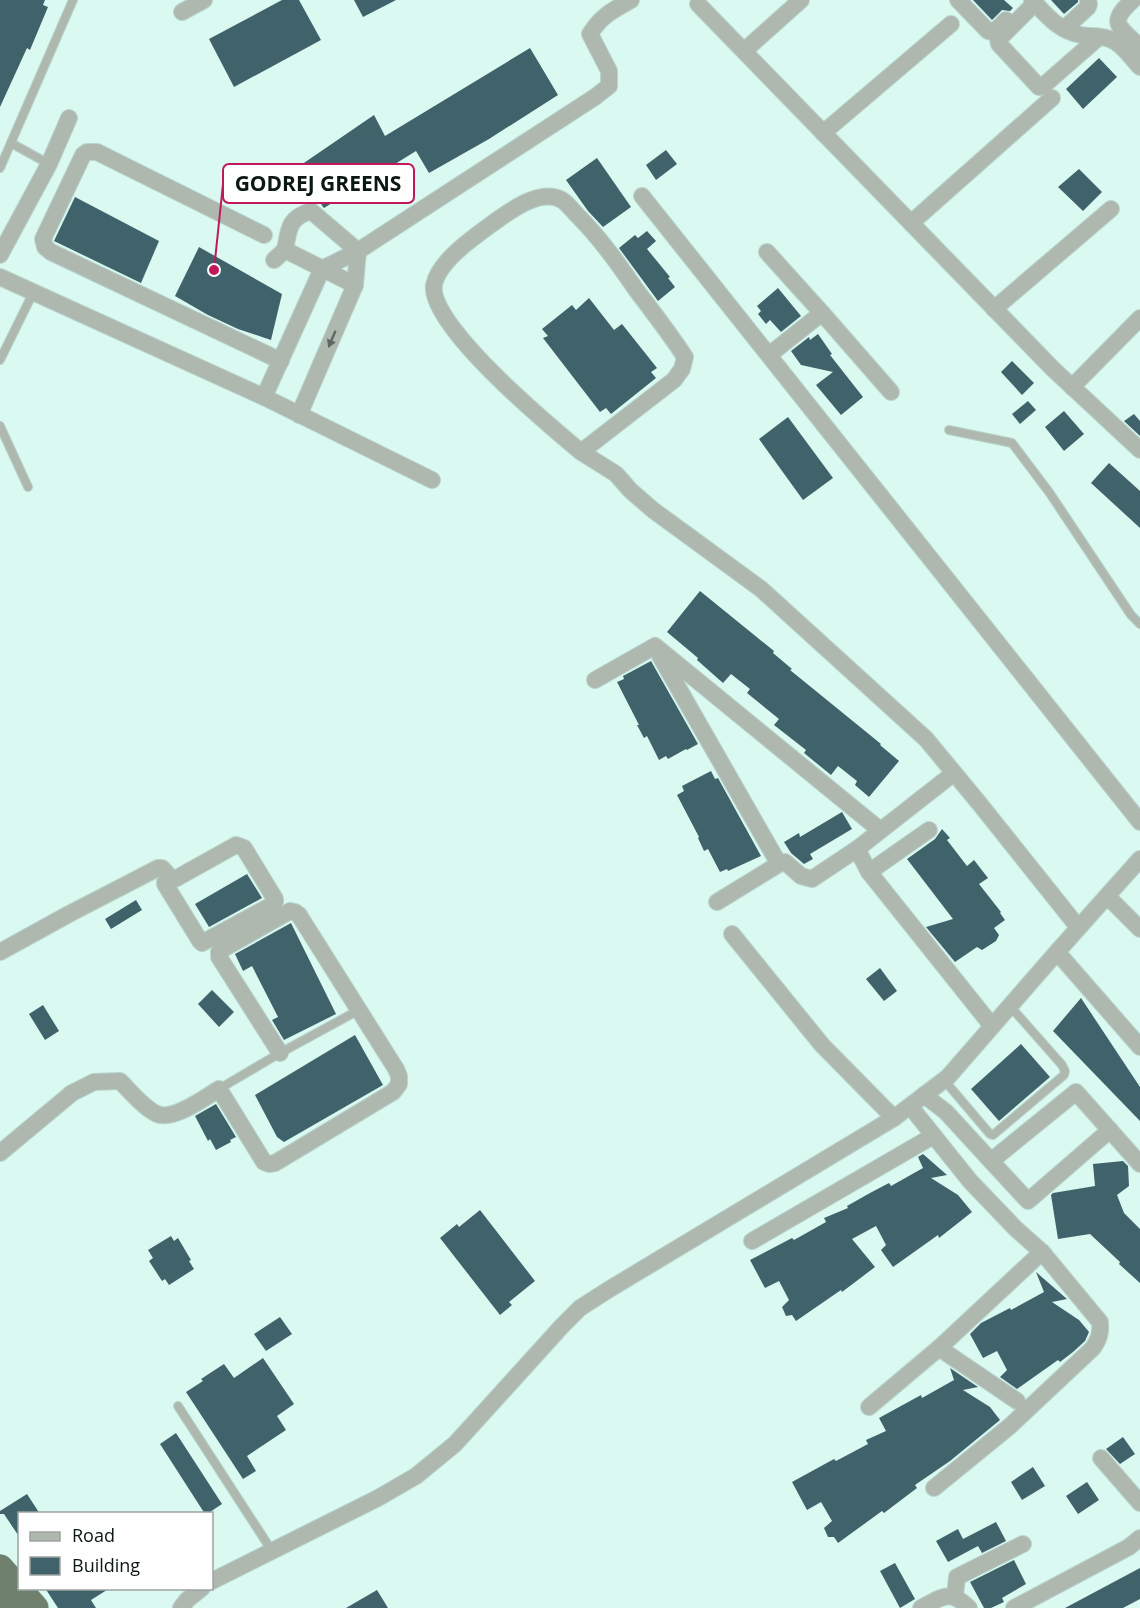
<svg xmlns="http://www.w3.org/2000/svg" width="1140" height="1608" font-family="'Open Sans',sans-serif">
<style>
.building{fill:#40626a}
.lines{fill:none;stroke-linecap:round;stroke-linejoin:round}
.service-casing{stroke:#b8d5ce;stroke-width:10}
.minor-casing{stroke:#b8d5ce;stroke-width:18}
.trunk-casing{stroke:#b8d5ce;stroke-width:28}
.service{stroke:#afb8af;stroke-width:8}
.minor{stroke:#afb8af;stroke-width:16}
.trunk{stroke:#6f806f;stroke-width:27}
.oneway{fill:#5d6862}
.leader{fill:none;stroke:#c2185b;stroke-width:2}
.callout-dot{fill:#c2185b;stroke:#fefefe;stroke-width:2}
.callout{fill:#fefefe;stroke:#c2185b;stroke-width:2}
.callout-label{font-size:21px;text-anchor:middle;font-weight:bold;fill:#0b1714}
</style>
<rect width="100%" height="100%" fill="#d9f9f1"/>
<!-- building -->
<g class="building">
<path d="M0,0H45L43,5L48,7L30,50L27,48L0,107Z"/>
<path d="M282,0H299L321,40L234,87L209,39Z"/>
<path d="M354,0H396L363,17Z"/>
<path d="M973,0H1004L1013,8L1010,11L1002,10L992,20Z"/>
<path d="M1051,0H1078V2L1064,14Z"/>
<path d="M530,48L558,95L489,139L429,173L416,151L324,208L323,207L298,167L374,115L385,136Z"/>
<path d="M1099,58L1117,77L1083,109L1066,89Z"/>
<path d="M666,150L677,164L656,180L646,165Z"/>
<path d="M597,158L631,207L603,227L588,211L566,180Z"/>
<path d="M1079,169L1102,192L1083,211L1058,187Z"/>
<path d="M75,197L159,241L141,283L54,241Z"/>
<path d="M647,231L656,241L647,249L670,277L668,278L675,287L658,301L619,248L635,235L638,238Z"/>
<path d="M199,247L282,294L271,340L238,329L208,315L175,296Z"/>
<path d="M778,288L801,316L781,332L770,320L766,324L758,314L761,311L757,306Z"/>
<path d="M589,298L614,330L622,324L657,368L651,372L656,378L611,414L606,408L600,412L543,338L548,336L542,329L572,305L576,310Z"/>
<path d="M818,334L832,354L830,355L863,397L841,415L816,385L833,372L801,365L791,351L809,337L810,340Z"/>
<path d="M1012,361L1034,383L1022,395L1001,372Z"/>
<path d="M1028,401L1036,410L1020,424L1012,414Z"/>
<path d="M1064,411L1084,434L1064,451L1045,427Z"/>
<path d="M1134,414L1140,421V436L1124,421Z"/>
<path d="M788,417L833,478L803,500L759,439Z"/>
<path d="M1109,463L1140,491V528L1091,483Z"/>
<path d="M700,591L774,651L773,653L792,669L790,670L881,744L880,745L899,761L869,797L855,785L857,781L838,766L831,775L804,753L806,750L774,725L779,719L747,693L750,689L731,674L723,683L697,660L698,658L667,632Z"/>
<path d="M651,661L698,744L687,750L686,749L668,759L666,756L659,760L647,736L644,738L637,725H639L617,682L624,679L623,676Z"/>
<path d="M711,771L715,779L718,778L761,856L728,871L727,869L720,872L708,849L704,851L698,838L699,837L677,795L684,791L682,786Z"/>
<path d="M842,812L852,829L810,854L813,859L804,864L791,853L784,842L799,833L800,837Z"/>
<path d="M942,829L950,838L947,840L967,866L974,860L988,878L979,884L1001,912L1000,913L1005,920L994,928L999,935L996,941L982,950L977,947L955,962L926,927L953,919L907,859L935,839Z"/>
<path d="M247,874L262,898L209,927L195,904Z"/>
<path d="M136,900L142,910L111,929L105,919Z"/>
<path d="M291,923L336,1014L284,1040L272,1020L278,1017L252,966L243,971L235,954Z"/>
<path d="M880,968L897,991L884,1001L866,979Z"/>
<path d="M212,990L234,1012L219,1027L198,1004Z"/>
<path d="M1081,998L1140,1087V1121L1053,1031Z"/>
<path d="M43,1005L59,1031L45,1040L29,1014Z"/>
<path d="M355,1035L383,1085L284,1142L277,1137L255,1095Z"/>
<path d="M1021,1044L1050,1077L999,1121L971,1089Z"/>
<path d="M216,1104L236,1137L230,1140L231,1142L216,1150L210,1139L208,1141L195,1116Z"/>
<path d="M923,1154L947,1175L931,1178L958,1195L972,1212L939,1238L938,1235L893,1267L881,1250L886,1245L876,1226L852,1239L875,1267L842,1292L841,1290L796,1321L792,1315L786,1316L782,1307L789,1300L779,1281L765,1288L750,1260L792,1238L794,1240L826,1222L824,1218L848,1208L847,1206L870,1193L889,1183L891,1186L923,1168L918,1157Z"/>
<path d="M1123,1161L1128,1166L1129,1186L1117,1195L1124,1213L1140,1229V1283L1119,1264L1120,1262L1090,1234L1058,1239L1051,1195L1053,1193L1095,1186L1093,1164Z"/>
<path d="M480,1210L535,1281L509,1302L512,1305L500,1315L440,1238L457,1224L459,1227Z"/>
<path d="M171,1236L174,1241L178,1238L191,1260L189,1261L194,1269L169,1285L165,1279L162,1281L149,1261L153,1258L148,1250Z"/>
<path d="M1036,1272L1067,1299L1052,1302L1079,1320L1089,1332L1085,1341L1073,1352L1060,1362L1058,1360L1017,1389L1000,1377L1007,1370L997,1351L983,1358L970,1334L981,1323L1010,1308L1011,1310L1044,1292Z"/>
<path d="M280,1317L292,1334L266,1351L254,1334Z"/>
<path d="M263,1358L294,1404L277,1416L286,1430L247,1456L256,1471L243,1479L186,1392L203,1381L201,1379L224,1364L234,1378Z"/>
<path d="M950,1368L978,1387L963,1390L990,1407L1000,1420L950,1461L915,1485L917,1488L884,1513L882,1511L838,1543L834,1537H828L824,1528L832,1521L821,1502L807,1510L792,1482L834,1459L836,1461L868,1444L866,1440L886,1431L879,1418L921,1395L922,1398L954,1380Z"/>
<path d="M176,1433L222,1504L207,1514H205L160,1444Z"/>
<path d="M1123,1437L1135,1454L1120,1464L1106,1449Z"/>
<path d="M1033,1467L1045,1486L1022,1500L1011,1482Z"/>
<path d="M1087,1482L1099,1500L1078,1514L1066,1496Z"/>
<path d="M27,1494L40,1514H20V1538L4,1514H0V1511Z"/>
<path d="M996,1522L1006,1541L982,1553L978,1546L948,1562L936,1541L958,1529L963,1539Z"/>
<path d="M1014,1560L1026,1584L1002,1598L1004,1602L991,1608H984L970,1582Z"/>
<path d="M895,1563L915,1599L900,1608L880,1571Z"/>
<path d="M1140,1568V1599L1123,1608H1065Z"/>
<path d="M45,1588H110L91,1600L96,1608H58Z"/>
<path d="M377,1590L388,1608H346Z"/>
</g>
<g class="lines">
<defs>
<g id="service">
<path d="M11,143L49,164"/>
<path d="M0,168L73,0"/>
<path d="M0,360L33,293"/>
<path d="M0,426L28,487"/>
<path d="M949,430L1012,443L1049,492L1131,615L1140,624"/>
<path d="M944,1080L990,1134L993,1135L1064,1075L1065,1071L1062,1065L1010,1006"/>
<path d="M219,1089L280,1053L359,1010"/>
<path d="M178,1406L272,1551"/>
</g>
<g id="minor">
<path d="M958,0L988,31C996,33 1001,25 1006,20"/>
<path d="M1032,0C1046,15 1059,31 1081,35C1093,37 1107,35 1117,43C1126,49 1133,60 1140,67"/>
<path d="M1133,0C1107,24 1119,26 1140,47"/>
<path d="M1035,3L998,40L999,44L1039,87L1043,86L1099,37"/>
<path d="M698,4L1053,369L1140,450"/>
<path d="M182,12L204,0"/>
<path d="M1064,29L1088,7L1089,4L1088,0"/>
<path d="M744,51L801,0"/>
<path d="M823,133L951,24"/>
<path d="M642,196L1140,822"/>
<path d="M911,223L1052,98"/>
<path d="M264,235L97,152H87L83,155L43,239L45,247L51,252L281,361"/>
<path d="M285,250C289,229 288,218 311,211L358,251"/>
<path d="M767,252L822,313L769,355"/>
<path d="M0,255L49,164L69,118"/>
<path d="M274,260L285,250L355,285"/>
<path d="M0,277L264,397L432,480"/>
<path d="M994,309L1111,209"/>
<path d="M822,313L891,392"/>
<path d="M1072,387L1140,318"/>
<path d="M264,397L322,269L358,251L595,97L609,86V71L590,34C601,16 613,10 631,0"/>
<path d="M299,415L355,285L358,251"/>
<path d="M581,452C550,426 428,325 434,285C439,259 480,233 500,218C516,207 542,189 562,200C568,204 573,211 578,216C601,239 619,265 637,291C653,312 670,334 685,357L682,369L674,380L581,452L616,474L630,490L653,510L761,589L926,739L979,803L1078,927"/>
<path d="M660,656L779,864"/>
<path d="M595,680L655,646L880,830"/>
<path d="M236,845L244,848L275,899V902L272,905L202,943L200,941L165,884V882L170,877L175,879Z"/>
<path d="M857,849L869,872L992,1026"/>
<path d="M869,872L929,830"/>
<path d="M1107,896L1140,929"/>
<path d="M717,902L779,864L785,862L801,876L812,879L857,849L954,773"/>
<path d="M732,934L822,1045L894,1118"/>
<path d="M0,952L69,914L158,868H162L170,877"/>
<path d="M1057,952L1140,1047"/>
<path d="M924,1095L946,1112L991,1161L1076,1092L1140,1164"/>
<path d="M910,1106L970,1181L1016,1229L1042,1252L1100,1322C1101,1333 1099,1339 1093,1348L1010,1426L934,1488"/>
<path d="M0,1153L72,1093L94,1082L120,1081C131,1092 142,1106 155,1113C171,1123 204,1098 219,1089L264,1162L269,1164L275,1163L393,1092L399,1084V1076L396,1069L299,915L295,912L290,911L223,949L219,952V957L280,1053"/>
<path d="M991,1161L1028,1201L1110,1130"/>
<path d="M752,1241L933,1136"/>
<path d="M939,1348L1017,1401"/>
<path d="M869,1407L939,1348L1042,1252"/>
<path d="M1101,1458L1140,1503"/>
<path d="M212,1581L378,1498L416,1476L455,1444L562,1326L580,1308L608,1290L894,1118L948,1077L1057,952L1140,859"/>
<path d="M955,1596L957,1577L1023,1544"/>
<path d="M181,1608L187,1600L202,1588"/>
<path d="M921,1608C943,1597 949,1588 969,1608"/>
<path d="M1014,1608L1129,1547L1140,1538"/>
</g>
<g id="trunk">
<path d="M0,1568L35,1608"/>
<path d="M0,1597L9,1608"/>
</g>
</defs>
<!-- service casing -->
<use href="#service" class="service-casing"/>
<!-- minor casing -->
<use href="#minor" class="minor-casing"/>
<!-- trunk casing -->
<use href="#trunk" class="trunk-casing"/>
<!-- service -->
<use href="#service" class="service"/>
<!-- minor -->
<use href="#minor" class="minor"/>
<!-- trunk -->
<use href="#trunk" class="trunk"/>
</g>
<!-- one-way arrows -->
<defs><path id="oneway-solid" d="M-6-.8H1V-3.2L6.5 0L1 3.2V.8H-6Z" transform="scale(1.5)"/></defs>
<use class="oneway" href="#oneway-solid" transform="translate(332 339) rotate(113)"/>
<!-- callouts -->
<path class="leader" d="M214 270L223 184"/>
<circle class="callout-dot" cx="214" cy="270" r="6"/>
<rect class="callout" x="223" y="164" width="191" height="39" rx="6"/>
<g class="callout-label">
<text x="318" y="191">GODREJ GREENS</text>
</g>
<!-- legend -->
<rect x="18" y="1512" width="195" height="78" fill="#fefefe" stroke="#9da2a0" stroke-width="1.5"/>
<rect x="30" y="1532" width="30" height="9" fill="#afb8af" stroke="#9da2a0" stroke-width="1.5"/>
<text x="72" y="1542" font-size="18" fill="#0b1714">Road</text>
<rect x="30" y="1557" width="30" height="18" fill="#40626a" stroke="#9da2a0" stroke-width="1.5"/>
<text x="72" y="1572" font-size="18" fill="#0b1714">Building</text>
</svg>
